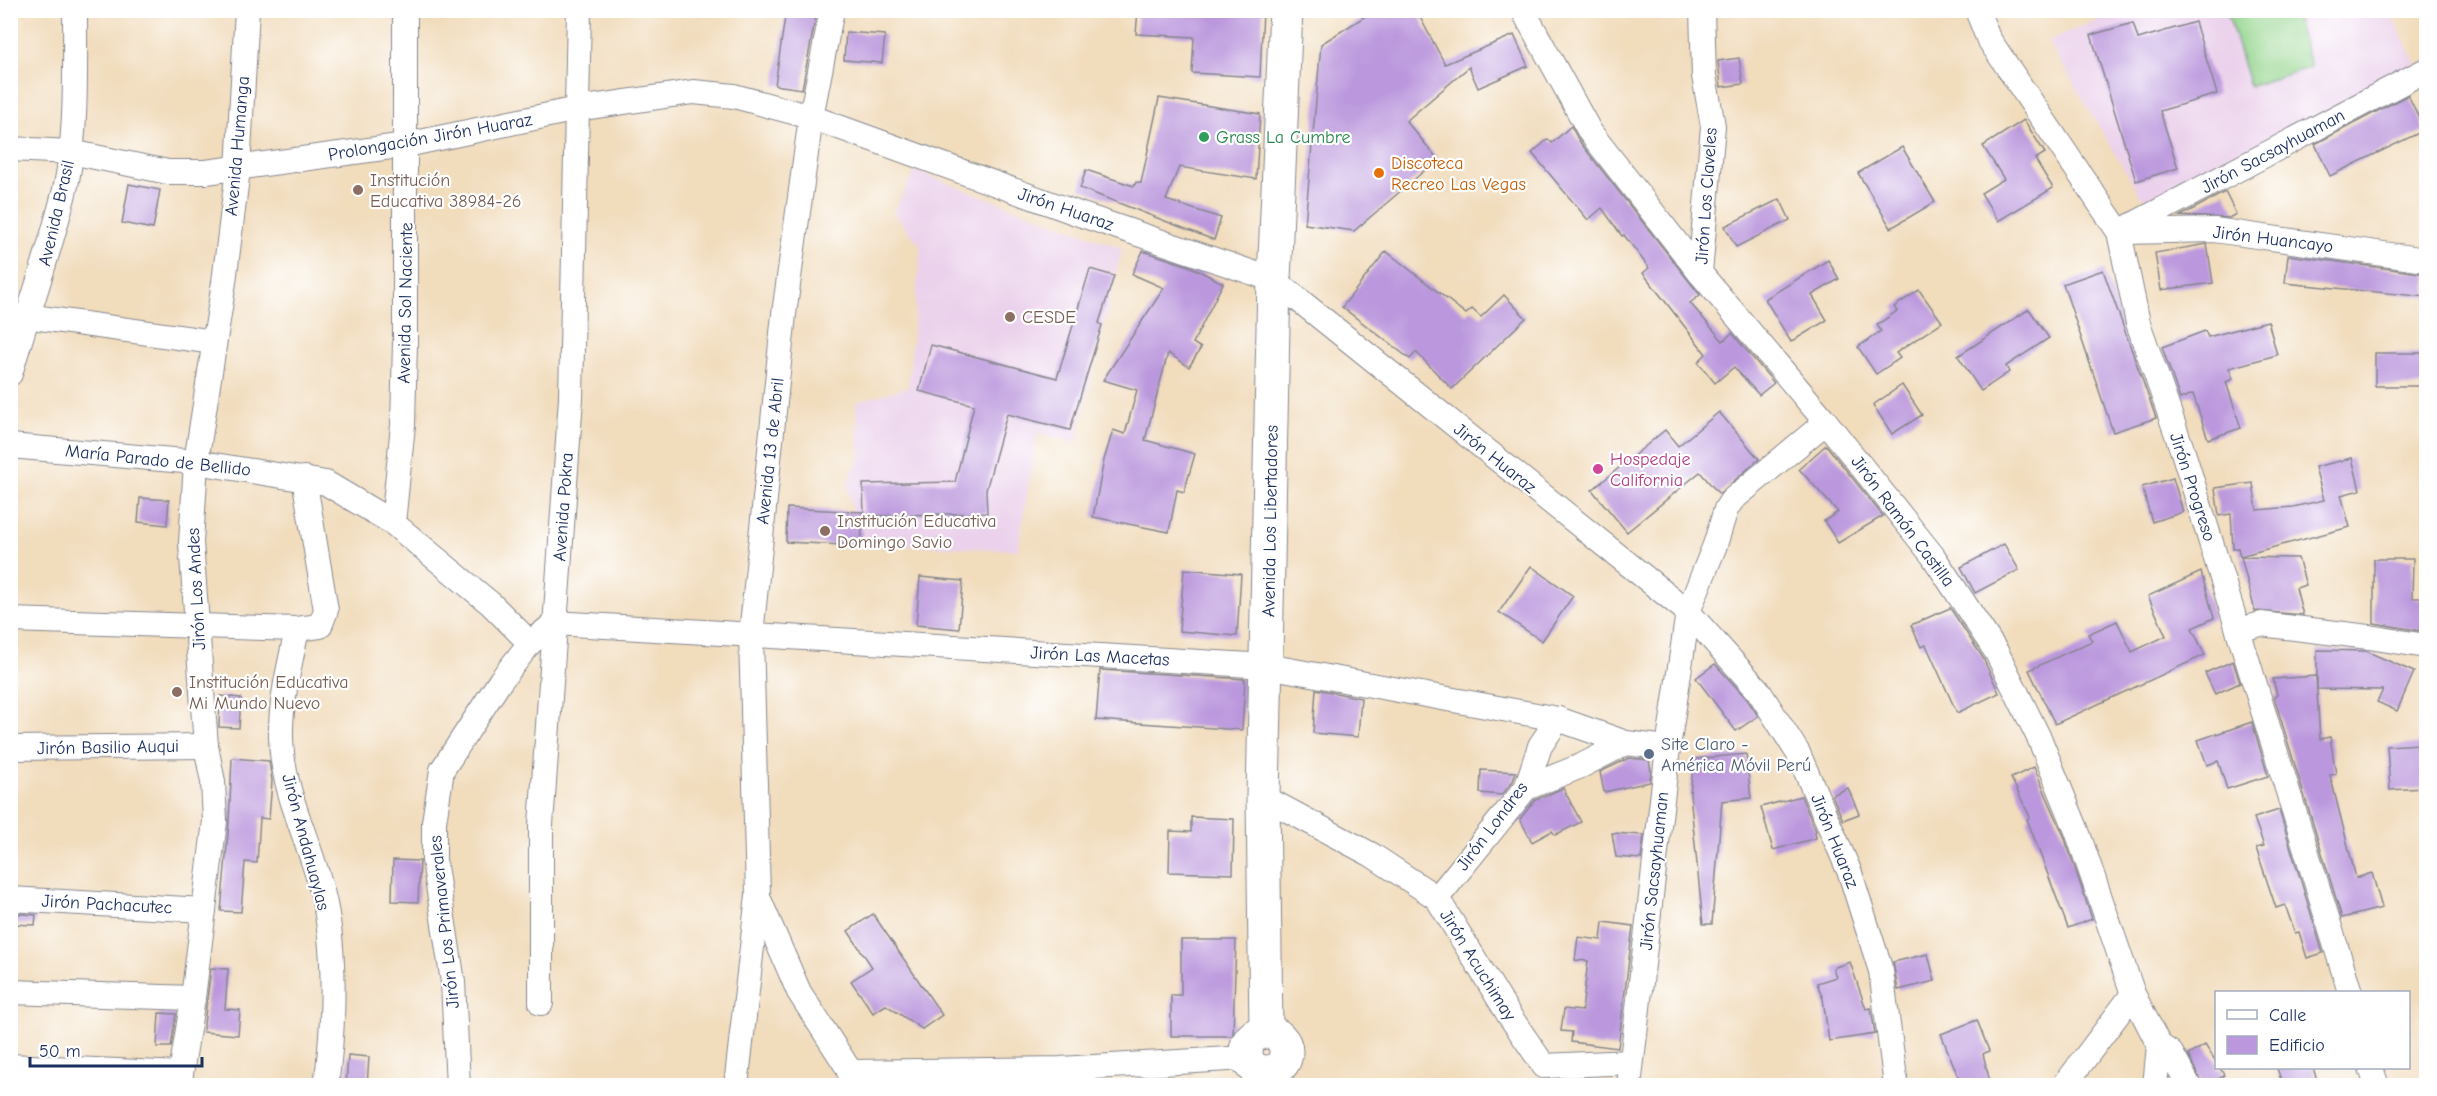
<svg xmlns="http://www.w3.org/2000/svg" width="2437" height="1096" font-family="'Comic Neue',sans-serif">
<style>
.built{fill:#ebd1eb}
.green{fill:#93d48b;stroke:#578274;stroke-width:1.5}
.building{fill:#bb98dd}
.lines{fill:none;stroke-linecap:round;stroke-linejoin:round}
.street-casing{stroke:#86868d;stroke-width:26}
.secondary-casing{stroke:#86868d;stroke-width:35}
.street{stroke:#fff;stroke-width:24}
.secondary{stroke:#fff;stroke-width:33}
.leisure-dot{fill:#2e9e5b;stroke:#fff;stroke-width:2}
.food-dot{fill:#e8710a;stroke:#fff;stroke-width:2}
.education-dot{fill:#8d6e63;stroke:#fff;stroke-width:2}
.hotel-dot{fill:#d1479c;stroke:#fff;stroke-width:2}
.service-dot{fill:#5c6f8a;stroke:#fff;stroke-width:2}
.labels{text-anchor:middle;stroke-width:4.5;stroke-linejoin:round;paint-order:stroke}
.street-label{font-size:18px;fill:#1b2f5e;stroke:#fff}
.leisure-label{font-size:18px;fill:#27864d;stroke:#fff;text-anchor:start}
.food-label{font-size:18px;fill:#c56008;stroke:#fff;text-anchor:start}
.education-label{font-size:18px;fill:#785e54;stroke:#fff;text-anchor:start}
.hotel-label{font-size:18px;fill:#b23c85;stroke:#fff;text-anchor:start}
.service-label{font-size:18px;fill:#4e5e75;stroke:#fff;text-anchor:start}
</style>
<rect width="100%" height="100%" fill="#fff"/>
<filter id="ink" filterUnits="userSpaceOnUse"><feTurbulence type="fractalNoise" baseFrequency=".0167" numOctaves="2"/><feDisplacementMap in="SourceGraphic" scale="12" xChannelSelector="R" yChannelSelector="G"/><feConvolveMatrix kernelMatrix="1 2 1 2 8 2 1 2 1" color-interpolation-filters="sRGB"/></filter>
<filter id="wash" filterUnits="userSpaceOnUse"><feTurbulence type="fractalNoise" baseFrequency=".008" numOctaves="4" result="noise"/><feDisplacementMap in="SourceGraphic" scale="24" xChannelSelector="R" yChannelSelector="G"/><feGaussianBlur stdDeviation="1.35" result="paint"/><feColorMatrix in="noise" values="0 0 0 0 0 0 0 0 0 0 0 0 0 0 0 0 0 1.4 0 .05"/><feComposite in="paint" operator="in"/></filter>
<g filter="url(#wash)">
<rect width="100%" height="100%" fill="#f1dcbc"/>
<g class="built">
<polygon points="2119,11 2389,11 2416,63 2165,204 2142,198 2048,41"/>
<polygon points="915,171 1122,248 1076,443 1037,433 1018,550 858,543 847,483 860,457 856,402 908,387 921,246 893,212"/>
</g>
<polygon class="green" points="2227,11 2294,11 2311,67 2250,86"/>
<g id="blocks">
<g class="building">
<polygon points="786,10 817,10 802,89 775,85"/>
<polygon points="1138,10 1263,10 1260,77 1192,73 1194,37 1136,34"/>
<polygon points="1375,10 1416,10 1445,64 1514,35 1528,66 1478,88 1469,67 1406,121 1438,159 1354,231 1305,224 1321,44"/>
<polygon points="2195,22 2217,94 2160,111 2178,168 2136,181 2091,35 2133,23 2138,39"/>
<polygon points="846,32 885,35 882,63 844,60"/>
<polygon points="1739,58 1743,84 1721,87 1718,61"/>
<polygon points="2408,95 2425,130 2330,176 2315,144"/>
<polygon points="1159,98 1260,114 1256,179 1179,167 1166,200 1221,218 1214,240 1080,188 1086,170 1134,186 1136,182 1141,183"/>
<polygon points="2024,120 2045,153 2035,159 2053,188 1998,221 1981,193 2004,179 1983,146"/>
<polygon points="1571,126 1579,141 1700,295 1690,303 1723,341 1732,333 1774,383 1759,395 1734,367 1715,383 1698,362 1706,354 1643,273 1649,268 1624,235 1622,236 1602,208 1588,220 1532,153 1548,139 1552,143"/>
<polygon points="1902,147 1935,202 1891,228 1858,173"/>
<polygon points="129,184 160,190 153,229 122,223"/>
<polygon points="2225,192 2236,214 2229,218 2180,216"/>
<polygon points="1780,199 1790,220 1736,247 1725,226"/>
<polygon points="2207,244 2213,283 2161,290 2155,253"/>
<polygon points="1143,251 1189,266 1223,283 1193,343 1201,348 1189,367 1168,353 1145,440 1195,454 1184,492 1177,490 1169,532 1093,517 1104,460 1113,430 1125,434 1137,390 1103,380 1164,288 1132,274"/>
<polygon points="1386,251 1466,314 1472,309 1481,317 1504,295 1526,318 1452,389 1416,352 1410,359 1342,307"/>
<polygon points="2288,255 2427,274 2427,297 2285,283"/>
<polygon points="1828,260 1839,279 1812,295 1827,320 1791,342 1765,299"/>
<polygon points="1090,269 1114,276 1099,323 1102,325 1070,430 1007,414 986,490 987,513 864,516 863,484 955,482 974,405 919,391 931,345 1057,378"/>
<polygon points="2103,270 2156,418 2113,432 2063,284"/>
<polygon points="1919,290 1942,322 1896,353 1900,358 1876,374 1858,347 1881,331 1877,325 1897,311 1894,307"/>
<polygon points="2029,309 2049,338 2006,366 2009,372 1981,391 1958,356"/>
<polygon points="2268,321 2277,355 2229,368 2233,379 2226,382 2241,428 2208,439 2193,394 2180,399 2162,347 2205,331 2208,337"/>
<rect x="2375" y="353" width="52" height="33"/>
<polygon points="1902,385 1922,415 1892,434 1873,405"/>
<polygon points="1719,412 1759,459 1719,494 1700,472 1627,532 1592,490 1665,430 1678,446"/>
<polygon points="1826,445 1883,516 1838,543 1824,521 1838,512 1799,469"/>
<polygon points="2352,458 2360,490 2341,495 2350,527 2240,556 2238,548 2233,549 2231,514 2219,516 2215,488 2253,483 2257,510 2293,507 2324,500 2315,467"/>
<polygon points="2173,478 2183,512 2152,522 2142,487"/>
<polygon points="140,498 169,500 167,525 138,522"/>
<polygon points="787,508 863,512 861,546 786,542"/>
<polygon points="2004,544 2019,570 1975,593 1961,567"/>
<polygon points="2241,557 2298,558 2306,585 2296,588 2303,615 2255,611"/>
<polygon points="2374,559 2413,559 2412,598 2427,598 2427,632 2374,623"/>
<polygon points="1531,566 1573,596 1542,641 1499,612"/>
<polygon points="1184,569 1241,574 1237,636 1179,631"/>
<polygon points="2201,572 2214,618 2192,628 2205,655 2055,724 2029,670 2092,641 2088,634 2117,621 2132,652 2166,636 2148,596"/>
<polygon points="920,577 963,581 959,629 916,625"/>
<polygon points="1950,608 1983,658 1999,693 1957,713 1926,645 1921,647 1911,625"/>
<polygon points="2317,650 2366,651 2414,672 2397,711 2377,702 2383,690 2317,689"/>
<polygon points="2233,661 2240,683 2215,694 2205,673"/>
<polygon points="1715,664 1747,699 1758,716 1736,731 1696,678"/>
<polygon points="1100,670 1245,679 1242,730 1096,720"/>
<polygon points="2316,676 2320,739 2330,737 2336,774 2330,775 2356,878 2372,873 2382,908 2342,918 2274,697 2277,695 2273,679"/>
<polygon points="1316,689 1361,698 1358,737 1313,733"/>
<polygon points="220,696 241,698 239,728 219,727"/>
<polygon points="2252,722 2268,776 2227,789 2218,761 2207,765 2198,740"/>
<polygon points="2421,744 2424,788 2390,790 2387,746"/>
<polygon points="1746,754 1751,798 1722,801 1712,924 1703,924 1690,794 1694,759"/>
<polygon points="232,758 269,761 272,781 269,819 260,818 257,863 245,862 241,912 221,911 229,823"/>
<polygon points="1629,758 1649,760 1651,771 1650,782 1604,792 1600,772"/>
<polygon points="2034,767 2064,836 2092,919 2068,928 2027,819 2030,817 2011,778"/>
<polygon points="1481,770 1516,772 1513,781 1502,795 1480,793"/>
<polygon points="1563,788 1581,822 1555,835 1552,831 1532,842 1520,819 1535,800"/>
<polygon points="1848,788 1859,814 1843,820 1832,795"/>
<polygon points="1801,796 1816,831 1815,832 1816,838 1773,850 1761,807"/>
<polygon points="2279,810 2323,953 2307,958 2299,932 2295,933 2285,905 2276,908 2256,848 2264,846 2254,818"/>
<polygon points="1191,817 1234,819 1233,874 1169,872 1170,831 1191,832"/>
<polygon points="1612,833 1644,835 1641,859 1616,857"/>
<polygon points="393,860 420,861 418,902 392,901"/>
<polygon points="10,913 36,915 35,925 10,924"/>
<polygon points="873,914 942,1015 922,1029 886,1005 873,1013 851,981 872,967 848,931"/>
<polygon points="1603,922 1633,926 1618,1048 1571,1042 1572,1032 1561,1031 1564,1009 1582,1011 1588,961 1575,960 1578,937 1601,940"/>
<polygon points="1181,940 1236,940 1233,1036 1171,1036 1171,995 1181,995"/>
<polygon points="1928,954 1935,981 1898,990 1893,962"/>
<polygon points="1850,962 1866,1009 1871,1008 1875,1034 1829,1041 1823,999 1817,983 1836,977 1833,968"/>
<polygon points="211,968 228,969 225,1009 240,1010 238,1035 203,1032"/>
<polygon points="159,1013 176,1014 171,1047 157,1047"/>
<polygon points="1977,1020 1989,1051 1983,1054 1991,1086 1962,1086 1941,1034"/>
<polygon points="2205,1045 2217,1063 2217,1068 2220,1068 2224,1075 2208,1086 2203,1086 2188,1055"/>
<polygon points="348,1055 369,1057 367,1086 346,1086"/>
<polygon points="2277,1068 2313,1068 2319,1086 2283,1086"/>
</g>
</g>
</g>
<g filter="url(#ink)">
<use href="#blocks" fill-opacity="0" stroke="#86868d" stroke-width="1.5"/>
<g class="lines">
<g class="street-casing">
<g id="street">
<polyline points="1523,10 1590,132 1700,273 1826,422 1933,556 1997,653 2040,740 2077,831 2133,994 2159,1045 2171,1053 2189,1086"/>
<polyline points="1977,10 1988,38 2119,232 2138,323 2183,452 2350,992"/>
<polyline points="10,149 71,152 168,172 206,172 406,145 577,109 693,92 734,96 811,117 1082,215 1274,280 1688,612 1758,690 1798,753 1850,873 1881,971 1896,1086"/>
<polyline points="2119,232 2426,70"/>
<polyline points="2125,232 2214,230 2426,260"/>
<polyline points="1700,273 1713,126 1704,76 1702,10"/>
<polyline points="26,316 214,342"/>
<path d="M10 374C28 311 51 249 66 185 77 133 75 64 75 10"/>
<polyline points="10,446 196,462 326,483 393,523 491,604 530,643"/>
<path d="M304 478 326 610 320 626 297 629C290 665 280 701 281 737 282 792 309 839 322 891 337 949 334 1026 326 1086"/>
<polyline points="393,523 403,425 405,342 405,10"/>
<polyline points="10,620 297,629"/>
<polyline points="2238,630 2261,624 2369,637 2426,646"/>
<polyline points="10,748 206,746"/>
<polyline points="1526,788 1581,766 1626,743"/>
<polyline points="1263,797 1372,855 1437,898 1509,1015 1544,1066 1631,1062"/>
<polyline points="758,897 799,992 859,1085"/>
<polyline points="1437,898 1526,788 1540,746 1558,719"/>
<polyline points="10,899 204,910"/>
<polyline points="10,992 193,998"/>
<polyline points="541,1003 541,825 571,398 579,10"/>
<polyline points="10,1066 181,1074"/>
<polyline points="2371,1068 2377,1086"/>
<polyline points="849,1072 1060,1069 1246,1058"/>
<polyline points="179,1086 193,998 215,821 213,782 206,746 191,543 196,462 224,282 238,169 247,10"/>
<polyline points="458,1086 453,982 434,860 434,822 442,770 501,680 530,643 555,623 1267,666 1558,719 1626,743 1668,748"/>
<polyline points="736,1086 758,895 751,635 784,314 811,117 832,10"/>
<polyline points="1629,1086 1668,748 1688,612 1715,545 1726,509 1732,500 1826,422"/>
<polyline points="2064,1086 2133,994"/>
<polyline points="2155,1086 2159,1045"/>
</g>
</g>
<g class="secondary-casing">
<g id="secondary">
<polyline points="1266,1032 1263,797 1274,280 1286,10"/>
<circle cx="1266" cy="1052" r="20"/>
</g>
</g>
<use href="#street" class="street"/>
<use href="#secondary" class="secondary"/>
</g>
</g>
<circle class="leisure-dot" cx="1204" cy="137" r="6"/>
<circle class="food-dot" cx="1379" cy="173" r="6"/>
<g class="education-dot">
<circle cx="358" cy="190" r="6"/>
<circle cx="1010" cy="317" r="6"/>
<circle cx="825" cy="531" r="6"/>
<circle cx="177" cy="692" r="6"/>
</g>
<circle class="hotel-dot" cx="1598" cy="469" r="6"/>
<circle class="service-dot" cx="1649" cy="754" r="6"/>
<g class="labels">
<g class="street-label">
<text transform="translate(430 137) rotate(-10)" y="6">Prolongación Jirón Huaraz</text>
<text transform="translate(237 146) rotate(-85)" y="6">Avenida Humanga</text>
<text transform="translate(2273 151) rotate(-28)" y="6">Jirón Sacsayhuaman</text>
<text transform="translate(1706 196) rotate(-86)" y="6">Jirón Los Claveles</text>
<text transform="translate(1066 209) rotate(19)" y="6">Jirón Huaraz</text>
<text transform="translate(56 213) rotate(-77)" y="6">Avenida Brasil</text>
<text transform="translate(2273 239) rotate(7)" y="6">Jirón Huancayo</text>
<text transform="translate(405 303) rotate(-89)" y="6">Avenida Sol Naciente</text>
<text transform="translate(770 451) rotate(-84)" y="6">Avenida 13 de Abril</text>
<text transform="translate(1495 458) rotate(39)" y="6">Jirón Huaraz</text>
<text transform="translate(158 460) rotate(6)" y="6">María Parado de Bellido</text>
<text transform="translate(2193 487) rotate(72)" y="6">Jirón Progreso</text>
<text transform="translate(563 507) rotate(-86)" y="6">Avenida Pokra</text>
<text transform="translate(1270 521) rotate(-89)" y="6">Avenida Los Libertadores</text>
<text transform="translate(1903 521) rotate(53)" y="6">Jirón Ramón Castilla</text>
<text transform="translate(196 589) rotate(-93)" y="6">Jirón Los Andes</text>
<text transform="translate(1100 656) rotate(3)" y="6">Jirón Las Macetas</text>
<text transform="translate(108 747) rotate(-1)" y="6">Jirón Basilio Auqui</text>
<text transform="translate(1492 826) rotate(-53)" y="6">Jirón Londres</text>
<text transform="translate(1835 841) rotate(68)" y="6">Jirón Huaraz</text>
<text transform="translate(306 842) rotate(75)" y="6">Jirón Andahuaylas</text>
<text transform="translate(1654 871) rotate(-84)" y="6">Jirón Sacsayhuaman</text>
<text transform="translate(107 904) rotate(3)" y="6">Jirón Pachacutec</text>
<text transform="translate(444 922) rotate(-96)" y="6">Jirón Los Primaverales</text>
<text transform="translate(1478 965) rotate(58)" y="6">Jirón Acuchimay</text>
</g>
<g class="leisure-label">
<text x="1216" y="143">Grass La Cumbre</text>
</g>
<g class="food-label">
<text x="1391" y="169">Discoteca<tspan x="1391" dy="21">Recreo Las Vegas</tspan></text>
</g>
<g class="education-label">
<text x="370" y="186">Institución<tspan x="370" dy="21">Educativa 38984-26</tspan></text>
<text x="1022" y="323">CESDE</text>
<text x="837" y="527">Institución Educativa<tspan x="837" dy="21">Domingo Savio</tspan></text>
<text x="189" y="688">Institución Educativa<tspan x="189" dy="21">Mi Mundo Nuevo</tspan></text>
</g>
<g class="hotel-label">
<text x="1610" y="465">Hospedaje<tspan x="1610" dy="21">California</tspan></text>
</g>
<g class="service-label">
<text x="1661" y="750">Site Claro -<tspan x="1661" dy="21">América Móvil Perú</tspan></text>
</g>
</g>
<rect width="2437" height="1096" fill="none" stroke="#fff" stroke-width="36"/>
<rect x="2215" y="991" width="195" height="78" fill="#ffffff" stroke="#a4acbf" stroke-width="1.5"/>
<rect x="2227" y="1010" width="30" height="9" fill="#ffffff" stroke="#a4acbf" stroke-width="1.5"/>
<text x="2269" y="1021" font-size="18" fill="#1b2f5e">Calle</text>
<rect x="2227" y="1036" width="30" height="18" fill="#bb98dd" stroke="#a4acbf" stroke-width="1.5"/>
<text x="2269" y="1051" font-size="18" fill="#1b2f5e">Edificio</text>
<path d="M30 1057v9h172v-9" fill="none" stroke="#1b2f5e" stroke-width="3"/>
<text x="39" y="1057" font-size="18" fill="#1b2f5e" stroke="#ffffff" stroke-width="4.5" paint-order="stroke">50 m</text>
</svg>
